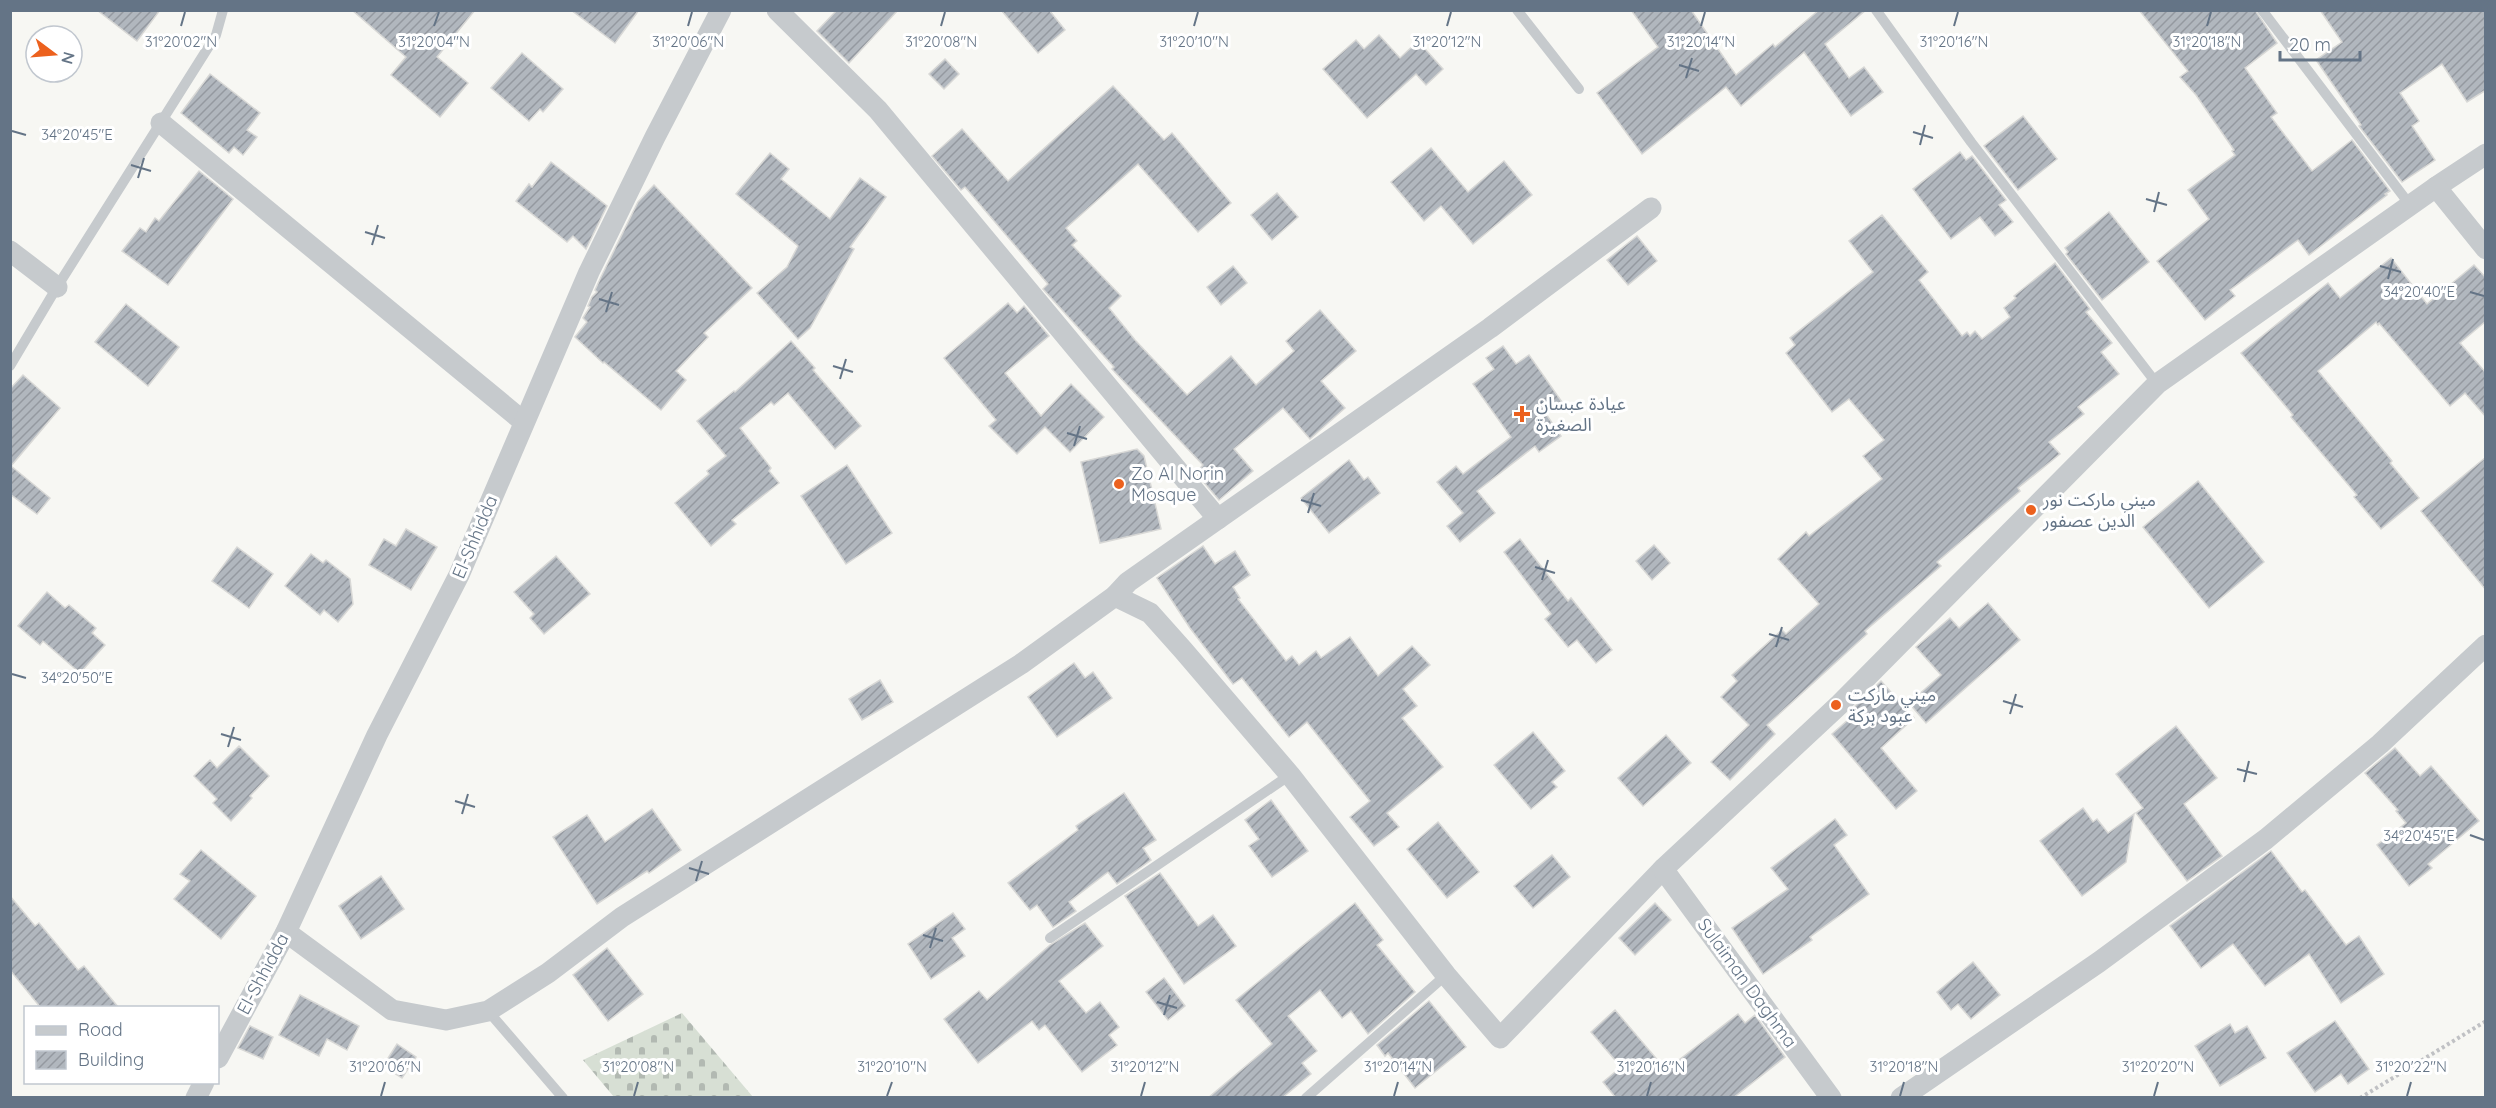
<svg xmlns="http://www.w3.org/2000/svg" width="2496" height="1108" font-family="Quicksand,'Noto Sans Arabic',sans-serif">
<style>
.cemetery{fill:url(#cemetery-stones)}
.building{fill:url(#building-hatch);stroke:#d8d8d6;stroke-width:1.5}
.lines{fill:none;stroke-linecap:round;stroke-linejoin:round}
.path{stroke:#c0c1c4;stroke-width:4;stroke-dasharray:3 3;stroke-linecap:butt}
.service{stroke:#c6cacd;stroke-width:10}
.minor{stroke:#c6cacd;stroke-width:21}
.ticks{fill:none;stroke:#647486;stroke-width:2}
.poi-dot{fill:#ec611e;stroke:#fff;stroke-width:2}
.labels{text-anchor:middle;stroke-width:6;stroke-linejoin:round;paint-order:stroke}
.poi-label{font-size:18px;fill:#647486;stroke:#fff;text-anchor:start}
.street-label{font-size:18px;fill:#647486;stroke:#fff}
.ticks-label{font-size:15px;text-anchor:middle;fill:#647486;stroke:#fff;stroke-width:6;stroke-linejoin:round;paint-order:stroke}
</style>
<defs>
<pattern id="cemetery-stones" width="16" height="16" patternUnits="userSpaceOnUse" patternTransform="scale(1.5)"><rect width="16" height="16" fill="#d7dfd4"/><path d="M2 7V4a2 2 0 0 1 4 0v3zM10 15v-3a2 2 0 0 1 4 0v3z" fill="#b2b9b2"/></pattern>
<pattern id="building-hatch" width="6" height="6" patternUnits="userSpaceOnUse" patternTransform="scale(1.5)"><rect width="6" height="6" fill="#b1b7be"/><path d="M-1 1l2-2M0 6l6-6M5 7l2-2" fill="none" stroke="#9499a0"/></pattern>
</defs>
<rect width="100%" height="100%" fill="#f7f7f3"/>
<polygon class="cemetery" points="682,1013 753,1097 614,1097 583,1060"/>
<g class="building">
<polygon points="97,10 160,10 137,41"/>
<polygon points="352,10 475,10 437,57 468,83 440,117 391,75 406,57"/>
<polygon points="571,10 639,10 615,43"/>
<polygon points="837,10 898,10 849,63 817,31"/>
<polygon points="1001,10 1049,10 1065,30 1038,53"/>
<polygon points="1631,10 1691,10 1736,75 1773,44 1775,47 1819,10 1866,10 1825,44 1849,78 1864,67 1883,92 1851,116 1804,52 1741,106 1726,87 1642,154 1597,93 1658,47"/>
<polygon points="2139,10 2255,10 2277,43 2245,68 2277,113 2271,117 2312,171 2352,140 2390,191 2385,194 2387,195 2309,255 2298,240 2230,290 2235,296 2205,320 2157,261 2209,219 2188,190 2235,155 2232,151 2234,150 2196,95 2180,77 2188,71"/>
<polygon points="2320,10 2486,10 2486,90 2467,102 2442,64 2400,93 2419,121 2412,126 2435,160 2402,182 2359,126 2361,125 2316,60 2342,42"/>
<polygon points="1379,35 1400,58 1418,41 1443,69 1426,85 1416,74 1367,118 1323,69 1356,40 1364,49"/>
<polygon points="522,53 563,89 543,112 540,109 529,121 491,88"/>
<polygon points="945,59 959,74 944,89 929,74"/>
<polygon points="210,74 260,113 247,130 257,137 243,155 234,147 229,153 181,113"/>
<polygon points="1113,86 1164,140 1172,133 1231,203 1198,232 1138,164 1066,228 1077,241 1072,245 1121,296 1109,308 1135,340 1187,395 1231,356 1256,385 1294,351 1286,341 1320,310 1356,351 1321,381 1345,408 1310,439 1283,408 1234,449 1253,471 1219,500 1196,473 1203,465 1112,369 1114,367 1043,289 1048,284 965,187 961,190 932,156 962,129 1008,181"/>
<polygon points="2023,116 2057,159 2018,190 1984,146"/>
<polygon points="1431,148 1468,192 1504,161 1532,195 1473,244 1441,206 1424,221 1391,182"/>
<polygon points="1960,152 1966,160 1972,156 2006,200 1999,205 2013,222 1995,236 1980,217 1951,239 1913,189"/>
<polygon points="770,153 789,169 781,179 830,219 860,178 886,197 850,247 854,249 810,328 798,339 757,293 787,267 798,246 736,194"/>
<polygon points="551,162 607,206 586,249 573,236 567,242 516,201 529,184 532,187"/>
<polygon points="199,171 233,199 168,285 122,251 140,228 146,232 155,218 159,221"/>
<polygon points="654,185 752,288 704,333 708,337 676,371 686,380 661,410 604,362 603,363 575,337 587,322 583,318 590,307 588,306 592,297 597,292 595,290 601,277 638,202"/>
<polygon points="1277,193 1298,217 1272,240 1251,215"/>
<polygon points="2109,212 2149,262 2102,300 2066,254 2068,252 2065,248"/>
<polygon points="1882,215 1928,272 1919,280 1962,336 1967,332 1970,336 1975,331 1982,339 2010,317 2004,308 2016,298 2014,296 2055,263 2090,309 2086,312 2112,343 2101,352 2119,374 2078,407 2084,414 2049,442 2060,454 2018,488 2020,491 1937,562 1941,566 1865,631 1867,634 1767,725 1775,734 1730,780 1711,762 1749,725 1721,697 1737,681 1732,675 1782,630 1786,634 1819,604 1778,559 1806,532 1809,536 1882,479 1863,456 1884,440 1849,399 1832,412 1786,353 1795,345 1790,338 1873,272 1849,241"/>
<polygon points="1637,236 1657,261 1628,285 1607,260"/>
<polygon points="2391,258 2427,304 2474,265 2486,278 2486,321 2460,343 2486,373 2486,417 2465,393 2450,406 2379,323 2378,325 2376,322 2318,371 2392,461 2390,463 2419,498 2381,529 2354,497 2357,495 2291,417 2293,415 2241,353 2328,283 2340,298"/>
<polygon points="1233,266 1247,283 1221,305 1207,287"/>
<polygon points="1008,303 1017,313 1024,306 1049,336 1005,373 1041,416 1071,384 1104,417 1070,452 1045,427 1017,454 989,426 996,420 944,358"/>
<polygon points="126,304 179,347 148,386 95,342"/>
<polygon points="791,341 815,368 813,370 861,426 835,449 788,393 774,405 771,402 740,428 771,468 769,471 779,483 732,520 736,524 711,546 675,503 709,474 707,471 726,456 697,421 734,391 735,392"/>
<polygon points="1503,346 1516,364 1529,355 1562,402 1546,414 1561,436 1539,452 1535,446 1477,491 1495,513 1460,542 1447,526 1463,513 1437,482 1456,466 1463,474 1511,437 1473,384 1494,369 1486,358"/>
<polygon points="23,375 60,408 11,466 50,498 37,514 10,494 10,389"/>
<polygon points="1137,449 1144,456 1161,529 1100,543 1081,462"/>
<polygon points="2486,457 2486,590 2421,511"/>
<polygon points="1349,460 1364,480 1368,477 1380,493 1329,533 1301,498"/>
<polygon points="847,465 892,533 846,564 801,496"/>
<polygon points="2198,481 2264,562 2209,608 2143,527"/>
<polygon points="406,529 437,547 411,590 369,565 384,539 396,546"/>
<polygon points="1520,539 1568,601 1571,598 1612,650 1596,663 1577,640 1568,647 1545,619 1551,614 1504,552"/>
<polygon points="1654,545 1670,563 1652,580 1636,561"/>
<polygon points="1203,546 1215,564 1235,551 1250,575 1233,587 1240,598 1238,599 1286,661 1292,656 1299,665 1316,651 1321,658 1350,637 1378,676 1412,646 1430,665 1403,689 1417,706 1402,718 1443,767 1387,813 1399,827 1374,846 1350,817 1370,801 1307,722 1289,737 1242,678 1233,684 1190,628 1157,578"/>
<polygon points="237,547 273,574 249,608 212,581"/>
<polygon points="311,554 323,563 326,560 350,579 353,604 338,622 324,610 320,615 285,586"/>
<polygon points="556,556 590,594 544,634 530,618 534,614 514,592"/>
<polygon points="47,592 65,608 69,605 96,628 92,633 105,645 80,673 43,641 40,645 18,626"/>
<polygon points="1988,603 2020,640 1926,723 1909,703 1941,675 1916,647 1950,618 1959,628"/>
<polygon points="1074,663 1085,678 1093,672 1112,698 1057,737 1028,697"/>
<polygon points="880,680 893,702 862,720 849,699"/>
<polygon points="1881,681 1914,718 1881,748 1917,791 1896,809 1832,734 1857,712 1853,708"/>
<polygon points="2176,726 2217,778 2184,804 2222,856 2187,881 2136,813 2143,808 2116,774"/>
<polygon points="1533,732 1565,771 1552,782 1557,787 1531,809 1494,765"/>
<polygon points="1666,735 1691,763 1643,806 1618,778"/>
<polygon points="239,746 269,776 250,796 252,798 231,821 213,803 217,799 194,776 210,760 217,768"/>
<polygon points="2395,748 2420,776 2431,766 2479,821 2428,864 2432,868 2409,886 2377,845 2406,823 2396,811 2398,810 2365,773"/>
<polygon points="1124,793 1156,840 1143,848 1151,860 1117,884 1108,872 1069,902 1076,911 1053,927 1037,905 1030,910 1008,883 1078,830 1076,826"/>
<polygon points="1271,800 1308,851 1272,877 1249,846 1259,839 1245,820"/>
<polygon points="2083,808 2093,822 2097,819 2108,833 2134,814 2126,862 2082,896 2040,841"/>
<polygon points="652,809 681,850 649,873 647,871 597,904 553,837 587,815 605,842"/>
<polygon points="1835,819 1847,835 1834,845 1869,894 1810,937 1812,940 1763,974 1732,928 1788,889 1771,868"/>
<polygon points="1438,822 1479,872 1447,898 1407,849"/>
<polygon points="201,850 256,896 221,939 174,899 190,881 180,874"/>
<polygon points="2271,851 2302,892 2305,890 2346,945 2359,936 2384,974 2341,1003 2309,954 2265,986 2233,944 2201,968 2170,926"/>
<polygon points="1552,855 1570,877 1533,908 1514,886"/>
<polygon points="1160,873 1198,926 1213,915 1236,946 1184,984 1125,896"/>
<polygon points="381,876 404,909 361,939 339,906"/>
<polygon points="10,896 35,926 39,923 78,970 84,966 119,1008 41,1008 10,970"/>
<polygon points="1355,903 1383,940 1377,945 1415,992 1368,1034 1351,1011 1342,1018 1320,990 1288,1016 1317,1051 1302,1063 1311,1074 1282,1098 1208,1098 1272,1044 1236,1000"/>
<polygon points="1655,903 1671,920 1635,955 1619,938"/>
<polygon points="953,913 965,929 952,938 965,956 931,979 908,944"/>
<polygon points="1085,923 1103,946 1059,981 1086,1013 1100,1002 1119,1027 1109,1035 1117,1045 1082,1072 1045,1025 1039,1030 1032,1021 978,1063 944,1019 979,991 987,1000 1050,945"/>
<polygon points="607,948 643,994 608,1021 573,975"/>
<polygon points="1973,962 2000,995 1971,1019 1958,1004 1951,1010 1937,992"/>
<polygon points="1164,978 1185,1006 1168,1020 1146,992"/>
<polygon points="300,995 359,1026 347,1050 327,1039 319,1056 279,1035"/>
<polygon points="1429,1001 1466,1047 1415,1088 1388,1053 1385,1056 1377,1045"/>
<polygon points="1615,1010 1666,1070 1738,1014 1745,1023 1755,1015 1785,1057 1733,1098 1616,1098 1603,1082 1621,1067 1591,1032"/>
<polygon points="2335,1021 2369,1069 2348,1084 2341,1074 2315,1092 2287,1053"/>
<polygon points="2230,1024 2235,1033 2247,1026 2266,1058 2220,1086 2195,1046"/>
<polygon points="250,1026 273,1037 263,1059 238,1048"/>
<polygon points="397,1044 416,1057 402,1078 383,1066"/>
</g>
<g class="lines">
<polyline class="path" points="2360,1098 2486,1021"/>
<g class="service">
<polyline points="1517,10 1579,89"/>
<polyline points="1876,10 1971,142 2157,384"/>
<polyline points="2262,10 2410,205"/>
<polyline points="10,366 57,287 216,35 223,10"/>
<polyline points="1050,938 1290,775"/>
<polyline points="488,1011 563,1098"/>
<polyline points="1306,1098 1446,975"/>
</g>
<g class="minor">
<polyline points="777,10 878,110 1218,519"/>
<polyline points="161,123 524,422"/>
<polyline points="2436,187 2486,154"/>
<polyline points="10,251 57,287"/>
<polyline points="1115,596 1150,613 1183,650 1290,775 1446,975 1500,1038 1663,869 1840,704 2157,384 2436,187 2486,249"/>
<polyline points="1663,869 1831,1098"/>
<polyline points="286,932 392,1010 446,1020 488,1011 548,973 622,917 1021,664 1115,596 1128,582 1490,328 1651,208"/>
<polyline points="218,1058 286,932 377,735 459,575 589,272 655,137 721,10"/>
<polyline points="196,1098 204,1082"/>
<polyline points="1901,1098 2099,962 2266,839 2380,744 2486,645"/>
</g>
</g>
<path class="ticks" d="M181 26 185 12M434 26 439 12M688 26 692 12M941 26 945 12M1194 26 1198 12M1447 26 1451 12M1701 26 1705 12M1954 26 1958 12M2207 26 2211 12M1679 65 1699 71M1686 78 1692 58M12 131 26 135M1913 132 1933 138M1920 145 1925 125M131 165 151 171M138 178 144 158M2146 199 2167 205M2154 212 2159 192M365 232 385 238M372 245 378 225M2380 266 2401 272M2388 279 2393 259M2470 292 2484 296M599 299 619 305M606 312 612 292M833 366 853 372M840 379 846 359M1067 433 1087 439M1074 446 1080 426M1301 500 1321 506M1308 513 1314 493M1535 567 1555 573M1542 580 1548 560M1769 634 1789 640M1776 647 1782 627M12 674 26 678M2003 701 2023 707M2010 714 2016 694M221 734 241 740M228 747 234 727M2237 769 2257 774M2244 782 2249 761M455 801 475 807M462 814 468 794M2470 835 2484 840M689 868 709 874M696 881 702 861M923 935 943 941M930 948 936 928M1157 1002 1177 1008M1164 1015 1170 995M381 1096 385 1082M634 1096 638 1082M887 1096 892 1082M1141 1096 1145 1082M1394 1096 1398 1082M1647 1096 1651 1082M1900 1096 1904 1082M2154 1096 2158 1082M2407 1096 2411 1082"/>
<g class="poi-dot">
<path d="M1519 405h6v6h6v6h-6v6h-6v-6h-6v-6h6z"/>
<circle cx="1119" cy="484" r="6"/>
<circle cx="2031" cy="510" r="6"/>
<circle cx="1836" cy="705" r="6"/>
</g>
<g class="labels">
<g class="poi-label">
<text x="1536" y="410">عيادة عبسان<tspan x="1536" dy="21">الصغيرة</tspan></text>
<text x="1131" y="480">Zo Al Norin<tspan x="1131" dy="21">Mosque</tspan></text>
<text x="2043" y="506">ميني ماركت نور<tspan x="2043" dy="21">الدين عصفور</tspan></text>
<text x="1848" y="701">ميني ماركت<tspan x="1848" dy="21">عبود بركة</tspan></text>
</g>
<g class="street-label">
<text transform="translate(475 537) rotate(-67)" y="6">El-Shhidda</text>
<text transform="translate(263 974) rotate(-62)" y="6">El-Shhidda</text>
<text transform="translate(1747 983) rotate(54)" y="6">Sulaiman Daghma</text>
</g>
</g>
<g class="ticks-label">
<text x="181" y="47">31°20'02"N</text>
<text x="434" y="47">31°20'04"N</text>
<text x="688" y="47">31°20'06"N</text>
<text x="941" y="47">31°20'08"N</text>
<text x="1194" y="47">31°20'10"N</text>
<text x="1447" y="47">31°20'12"N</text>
<text x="1701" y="47">31°20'14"N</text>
<text x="1954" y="47">31°20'16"N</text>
<text x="2207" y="47">31°20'18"N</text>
<text x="77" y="140">34°20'45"E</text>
<text x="2419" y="297">34°20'40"E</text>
<text x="77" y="683">34°20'50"E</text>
<text x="2419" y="841">34°20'45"E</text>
<text x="385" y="1072">31°20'06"N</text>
<text x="638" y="1072">31°20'08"N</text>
<text x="892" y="1072">31°20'10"N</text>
<text x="1145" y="1072">31°20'12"N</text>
<text x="1398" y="1072">31°20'14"N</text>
<text x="1651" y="1072">31°20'16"N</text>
<text x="1904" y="1072">31°20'18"N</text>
<text x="2158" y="1072">31°20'20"N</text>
<text x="2411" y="1072">31°20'22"N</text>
</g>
<rect width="2496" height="1108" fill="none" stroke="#647486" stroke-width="24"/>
<rect x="24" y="1006" width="195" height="78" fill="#ffffff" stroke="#c1c7cf" stroke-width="1.5"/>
<rect x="36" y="1026" width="30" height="9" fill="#c6cacd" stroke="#c1c7cf" stroke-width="1.5"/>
<text x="78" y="1036" font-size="18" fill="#647486">Road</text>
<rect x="36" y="1051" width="30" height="18" fill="url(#building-hatch)" stroke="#c1c7cf" stroke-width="1.5"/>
<text x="78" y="1066" font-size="18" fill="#647486">Building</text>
<g transform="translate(54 54) rotate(106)"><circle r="28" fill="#ffffff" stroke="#c1c7cf" stroke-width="1.5"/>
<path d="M0-4.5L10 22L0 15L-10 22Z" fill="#ec611e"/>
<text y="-9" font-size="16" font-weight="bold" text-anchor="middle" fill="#647486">N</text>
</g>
<path d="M2280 51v9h80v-9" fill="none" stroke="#647486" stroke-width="3"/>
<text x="2289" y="51" font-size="18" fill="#647486" stroke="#ffffff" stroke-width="4.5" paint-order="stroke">20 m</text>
</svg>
